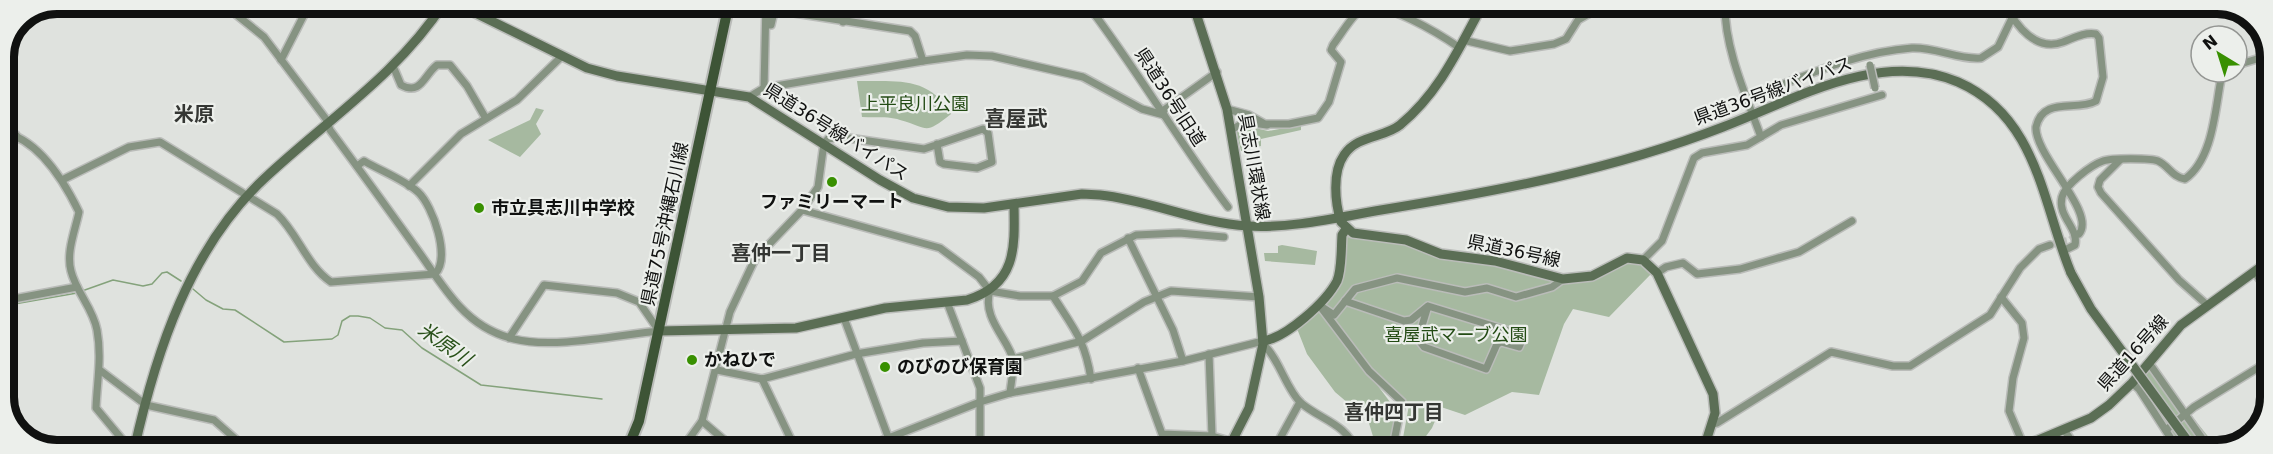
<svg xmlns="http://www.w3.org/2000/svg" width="2273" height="454" font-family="'DejaVu Sans','Noto Sans JP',sans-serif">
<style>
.green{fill:#a6b9a0}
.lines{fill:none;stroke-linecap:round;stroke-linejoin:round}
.stream{stroke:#84a27b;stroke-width:1.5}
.street-tunnel{stroke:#c0c3bf;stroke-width:7;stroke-dasharray:7 3.5;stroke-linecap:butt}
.street-casing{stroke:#babcb9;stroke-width:10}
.secondary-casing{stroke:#babcb9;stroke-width:12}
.primary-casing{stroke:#babcb9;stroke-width:14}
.street{stroke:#869382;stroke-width:7}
.secondary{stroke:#5b6e55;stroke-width:9}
.primary{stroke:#3d5436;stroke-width:10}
.street-bridge-casing{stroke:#babcb9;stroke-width:10;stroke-linecap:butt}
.secondary-bridge-casing{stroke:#babcb9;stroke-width:12;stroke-linecap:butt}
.street-bridge{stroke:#869382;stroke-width:7}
.secondary-bridge{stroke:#5b6e55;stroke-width:9}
.poi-dot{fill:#389000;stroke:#ecefeb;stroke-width:2}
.labels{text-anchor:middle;stroke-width:4.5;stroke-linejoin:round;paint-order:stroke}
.street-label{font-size:18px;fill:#101110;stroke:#ecefeb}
.park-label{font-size:18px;fill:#234b14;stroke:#ecefeb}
.poi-label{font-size:18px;font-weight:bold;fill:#101110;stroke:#ecefeb;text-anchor:start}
.neighbourhood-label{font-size:20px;font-weight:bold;fill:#343633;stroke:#ecefeb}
.water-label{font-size:20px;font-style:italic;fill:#29511a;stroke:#ecefeb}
.quarter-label{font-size:21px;font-weight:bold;fill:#343633;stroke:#ecefeb}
.rim{fill:none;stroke:#101110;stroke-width:8}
</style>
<rect width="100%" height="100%" fill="#dfe2de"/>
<g class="green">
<path d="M857 81C896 82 928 75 951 114 923 136 930 128 900 120 889 116 874 118 862 117Z"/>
<polygon points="536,108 544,110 536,124 541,134 520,157 488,140 530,120"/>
<polygon points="1242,125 1268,131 1301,125 1301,130 1261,139 1261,146 1241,151 1236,130"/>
<polygon points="1347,237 1405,244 1562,283 1625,262 1642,264 1652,273 1609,317 1573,309 1564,324 1539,395 1512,392 1465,415 1441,407 1432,428 1415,451 1401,449 1409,405 1372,368 1324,307 1342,281"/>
<polygon points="1282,245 1317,251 1315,265 1265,261 1264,253 1278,253 1278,246"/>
<polygon points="1321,310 1396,410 1388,451 1375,443 1368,420 1335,392 1307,354 1296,326"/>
<polygon points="2149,363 2219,450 2179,451 2132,383"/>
</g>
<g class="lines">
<g class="stream">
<polyline points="193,289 206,300 223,309 235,310 284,342 332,339 338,335 342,321 350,316 358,316 370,318 385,328 402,330 422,348 481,385 602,399"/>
<polyline points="82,291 113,280 143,286 152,284 162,273 167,272 181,281"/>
<polyline points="3,306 77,293"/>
</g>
<polyline class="street-tunnel" points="2050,245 2070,240 2078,234"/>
<g class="street-casing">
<g id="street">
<path d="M222 3 264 37 326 119 330 130C359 169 388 209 416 248 430 267 443 289 460 307 474 322 493 334 514 339 553 349 618 335 659 331L639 302 617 293 544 285 509 338"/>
<path d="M1086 3C1137 69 1178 141 1228 207"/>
<path d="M1725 4C1724 47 1746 96 1761 137"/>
<path d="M2005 4C2016 26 2036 52 2063 42 2074 38 2084 32 2096 34L2099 38 2103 77 2096 101C2076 112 2043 96 2036 127 2034 155 2097 213 2079 234"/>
<polyline points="843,22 843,3"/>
<polyline points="766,25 771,25 774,12 788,12 910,31 915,36 923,61"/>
<polyline points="1463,40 1510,51 1554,44 1566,39 1578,20 1606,4"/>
<polyline points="281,60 310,3"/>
<polyline points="2237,65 2270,55"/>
<path d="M393 66 401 85C421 96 424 75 437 65H450L467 86 485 117"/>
<polyline points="764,88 766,3"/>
<polyline points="749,97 764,88 923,61 967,55 992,56 1083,77 1142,109 1164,115"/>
<path d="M1748 98C1801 78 1855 52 1912 48 1936 47 1958 60 1981 58L1998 47 2012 18"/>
<path d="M1227 109 1249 115 1265 124H1289L1318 118 1329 102 1341 62 1331 50 1333 45C1342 33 1351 17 1362 8 1385 0 1441 35 1460 48"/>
<polyline points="1161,112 1217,72"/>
<polyline points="1231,130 1245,122 1267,125"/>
<path d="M3 132C39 140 64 181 79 212 75 231 66 252 71 271 76 292 93 308 97 330 102 358 97 381 96 408L131 450"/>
<polyline points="3,160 16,135"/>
<polyline points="2120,160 2100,180 2098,187 2101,193 2179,280 2206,304"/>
<path d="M62 180 129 147 160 142 277 214C298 234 307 266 331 282L435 274C451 258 433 206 418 192 403 179 381 171 364 161L357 166"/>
<polyline points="409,186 461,134 517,100 561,57"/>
<polyline points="802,210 940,248 979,277 990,291 1020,296 1053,296 1082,281 1101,253 1136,235 1179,233 1224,237"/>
<polyline points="1128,238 1173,330 1183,361"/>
<path d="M2063 251 2075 245C2079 228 2057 216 2062 197 2065 185 2091 165 2103 161 2111 158 2151 158 2158 161 2169 166 2172 177 2185 179 2213 159 2215 110 2221 79L2224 72"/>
<polyline points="1643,260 1662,241 1694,158 1702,153 1747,145 1781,125 1882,95"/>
<polyline points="1657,273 1666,267 1683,263 1697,274 1740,269 1799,252 1852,221"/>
<polyline points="2255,273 2261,281 2269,319"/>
<path d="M990 291C981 318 1010 341 1013 360 1014 370 1011 383 1010 393"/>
<path d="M1053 296C1074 329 1085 340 1091 379"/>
<polyline points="2001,297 2022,323 2024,338 2013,378 2009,411 2023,444"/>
<polyline points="3,301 77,287"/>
<polyline points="1345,301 1404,321 1411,320 1428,306 1519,334 1522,340 1519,347 1501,342 1497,344 1486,369 1424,347 1418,339 1428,306"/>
<polyline points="947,302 980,388 980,450"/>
<polyline points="1319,305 1334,315 1355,289 1397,278 1465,292 1487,288 1516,297 1552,287 1563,279"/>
<polyline points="1322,309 1369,371 1402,402 1392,451"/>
<polyline points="844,318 893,450"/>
<path d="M1263 344C1280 360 1286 389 1301 403 1321 420 1347 424 1356 451"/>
<polyline points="1209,354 1212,436"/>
<polyline points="1013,359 1082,341 1144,302 1171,291 1259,297"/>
<polyline points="2149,363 2211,451"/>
<polyline points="1138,368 1162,434 1212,436 1233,442"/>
<polyline points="717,370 762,379 856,354 923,343 962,341"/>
<polyline points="101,371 146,405 214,420 248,450"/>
<polyline points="762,379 796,450"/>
<polyline points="2132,383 2139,389 2179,451"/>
<polyline points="702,421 736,450"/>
<polyline points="1712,424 1717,423 1831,352 1893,366 1910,366 1990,315 2020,268 2039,249 2050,245"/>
<polyline points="2064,430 2079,451"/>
<polyline points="2166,430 2194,407 2269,361"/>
<polyline points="681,450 702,421 730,312 755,259 802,210 818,187 824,143 828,139 841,137 924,149 983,129 988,133 992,162 977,168 944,164 940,162 937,144"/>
<polyline points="858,450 980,402 1010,393 1183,361 1263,341"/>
<polyline points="1273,451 1300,402"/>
</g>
</g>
<g class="secondary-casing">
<g id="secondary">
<path d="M455 3 587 68 617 76 749 97 880 180 913 198 948 207 984 208 1082 194 1100 195C1150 200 1197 223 1248 226 1289 229 1340 217 1381 210 1498 191 1612 170 1723 127 1796 99 1880 49 1958 82 2038 117 2042 203 2071 273"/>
<polyline points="1193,4 1227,109 1259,297 1263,344 1249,408 1227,451"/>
<path d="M1483 4C1459 48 1440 92 1400 125 1384 138 1357 135 1344 155 1332 172 1335 203 1341 222L1353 233 1406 240 1441 254 1495 261 1563 279 1592 276 1627 258 1643 260 1657 273 1713 394 1715 413 1703 451"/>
<path d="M659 331 796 328 885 308 967 300C1016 285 1015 249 1014 205"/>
<path d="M1263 341C1286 338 1326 302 1337 281 1342 269 1341 248 1342 235L1346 229"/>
<path d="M134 450C156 351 190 247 266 177 327 120 398 74 444 3"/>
<polyline points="2012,451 2091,418 2109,405 2132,383 2181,325 2269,261"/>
</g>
</g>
<g class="primary-casing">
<polyline id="primary" points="627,450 639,421 729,3"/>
</g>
<use href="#street" class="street"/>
<use href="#secondary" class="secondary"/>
<use href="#primary" class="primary"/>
<g class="street-bridge-casing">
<polyline id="street-bridge" points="1870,65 1875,88"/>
</g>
<g class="secondary-bridge-casing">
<polyline id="secondary-bridge" points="2071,273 2091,309 2195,451"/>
</g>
<use href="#street-bridge" class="street-bridge"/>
<use href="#secondary-bridge" class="secondary-bridge"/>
</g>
<g class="poi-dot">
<circle cx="832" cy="182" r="6"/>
<circle cx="479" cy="208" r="6"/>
<circle cx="692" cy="360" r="6"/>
<circle cx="885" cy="367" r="6"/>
</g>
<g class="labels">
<g class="street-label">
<text transform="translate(1773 91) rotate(-20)" y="6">県道36号線バイパス</text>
<text transform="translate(1170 97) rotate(57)" y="6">県道36号旧道</text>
<text transform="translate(836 132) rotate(32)" y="6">県道36号線バイパス</text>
<text transform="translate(1254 167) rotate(80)" y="6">具志川環状線</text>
<text transform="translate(665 224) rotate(-78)" y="6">県道75号沖縄石川線</text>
<text transform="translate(1514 251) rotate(12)" y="6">県道36号線</text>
<text transform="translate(2133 353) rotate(-48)" y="6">県道16号線</text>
</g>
<g class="park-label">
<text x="915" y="110">上平良川公園</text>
<text x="1456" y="341">喜屋武マーブ公園</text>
</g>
<g class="poi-label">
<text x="832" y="208" text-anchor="middle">ファミリーマート</text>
<text x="491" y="214">市立具志川中学校</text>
<text x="704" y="366">かねひで</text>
<text x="897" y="373">のびのび保育園</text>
</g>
<g class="neighbourhood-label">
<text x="194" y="121">米原</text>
<text x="781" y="260">喜仲一丁目</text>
<text x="1394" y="419">喜仲四丁目</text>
</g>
<g class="water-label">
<text transform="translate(445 344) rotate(35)" y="7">米原川</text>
</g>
<g class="quarter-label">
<text x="1016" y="126">喜屋武</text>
</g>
</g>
<path d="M0 0H2273V454H0ZM57 14H2217A43 43 0 0 1 2260 57V397A43 43 0 0 1 2217 440H57A43 43 0 0 1 14 397V57A43 43 0 0 1 57 14Z" fill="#ecefeb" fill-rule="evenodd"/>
<path class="rim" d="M57 14H2217A43 43 0 0 1 2260 57V397A43 43 0 0 1 2217 440H57A43 43 0 0 1 14 397V57A43 43 0 0 1 57 14Z"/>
<g transform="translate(2219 54) rotate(322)"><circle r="28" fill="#ecefeb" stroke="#949693" stroke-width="1.5"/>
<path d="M0-4.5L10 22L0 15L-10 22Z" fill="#389000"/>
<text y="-9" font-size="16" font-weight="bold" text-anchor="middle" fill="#101110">N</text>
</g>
</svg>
